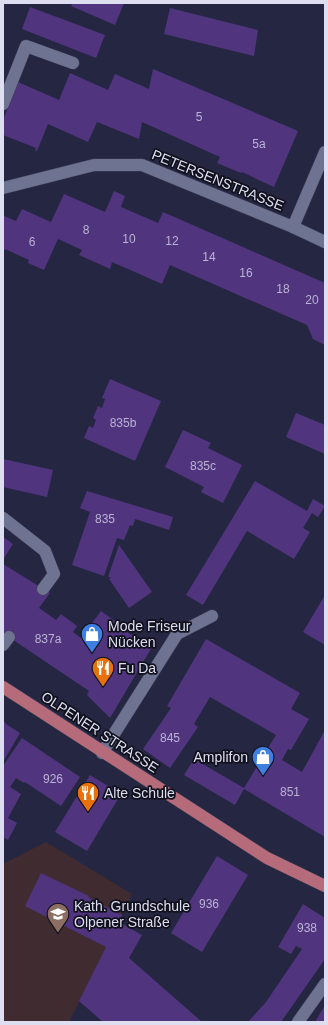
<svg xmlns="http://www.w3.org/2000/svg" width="328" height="1025" font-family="Arial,sans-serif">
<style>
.education{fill:#3f2b30}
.building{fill:#50347e}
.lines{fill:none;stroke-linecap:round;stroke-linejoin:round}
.lane-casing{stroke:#404157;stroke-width:13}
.street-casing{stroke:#404157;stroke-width:13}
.primary-casing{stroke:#404157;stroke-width:13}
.lane{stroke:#6f7392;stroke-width:12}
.street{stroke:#6f7392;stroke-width:12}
.primary{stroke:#b56b7a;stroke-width:12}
.labels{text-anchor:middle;stroke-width:3.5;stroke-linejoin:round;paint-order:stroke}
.number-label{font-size:12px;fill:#bab4d4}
.street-label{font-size:14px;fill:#dddff1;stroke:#10111d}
.poi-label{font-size:14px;fill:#dddff1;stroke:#10111d;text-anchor:start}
</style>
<rect width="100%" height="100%" fill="#252742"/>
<polygon class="education" points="46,842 132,894 69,1022 3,1022 3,864"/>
<g class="building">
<polygon points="73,3 124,3 115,25 71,6"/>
<polygon points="30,7 105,35 96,58 22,29"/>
<polygon points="170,8 258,30 254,56 164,34"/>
<polygon points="153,69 298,131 274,187 242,172 241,173 217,163 220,157 142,122 139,139 97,122 88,142 48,124 37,151 35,150 36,148 3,135 3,120 18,82 59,100 70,73 108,90 115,74 149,89"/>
<polygon points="114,191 125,196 121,207 158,223 163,212 325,283 325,345 313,339 307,325 170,265 162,284 112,262 110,269 79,255 82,250 58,239 44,270 28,263 29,260 5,249 3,253 4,216 16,221 22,209 51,222 64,194 105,212"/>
<polygon points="110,379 161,401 135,461 84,438 89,426 93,428 96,420 93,418 98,406 102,408 105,399 102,398"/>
<polygon points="296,413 325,425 325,454 286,437"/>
<polygon points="183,430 211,443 208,448 242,465 223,503 201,492 204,487 165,467"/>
<polygon points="3,459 53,470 47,497 3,487"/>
<polygon points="255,481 307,511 313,499 325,506 318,517 312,513 303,528 310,532 294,559 247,531 203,605 186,595"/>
<polygon points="87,491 173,517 169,530 135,519 133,526 130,525 124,540 117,538 104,576 72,565 90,512 80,508"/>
<polygon points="3,537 13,544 3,560"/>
<polygon points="119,545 152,592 129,608 109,579 111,577 108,577"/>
<polygon points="3,564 50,593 39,608 56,620 61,614 77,626 73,632 81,638 101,611 119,624 116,627 124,632 125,631 152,647 110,718 87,695 89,691 3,633"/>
<polygon points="325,595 325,645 303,632"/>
<polygon points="206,639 300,693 291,709 309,719 291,750 288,749 282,760 302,772 325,730 325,837 244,789 235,805 184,775 194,759 244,788 276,735 210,697 194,724 198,727 170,768 143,749 171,708 167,706"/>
<polygon points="3,720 6,724 20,733 3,762"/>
<polygon points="22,738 80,777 61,806 25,782 24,783 16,778 10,787 21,794 8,818 17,823 8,840 3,837 3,766"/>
<polygon points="90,775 121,794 87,851 55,832"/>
<polygon points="217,856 248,875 202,952 171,933"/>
<polygon points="41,873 89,896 88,897 122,915 119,922 142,935 129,958 202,1022 103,1022 79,1001 106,947 25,906"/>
<polygon points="303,904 325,918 325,959 281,1022 248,1022 266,1002 302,949 296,946 291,954 278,947"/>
<polygon points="325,1005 325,1022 315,1022"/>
</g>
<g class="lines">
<g class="lane-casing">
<g id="lane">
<polyline points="3,104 26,46 73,63"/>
<polyline points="293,227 325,152"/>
<polyline points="3,518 45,551 54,574 43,589"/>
<polyline points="3,645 9,637"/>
<polyline points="102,753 177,634 212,616"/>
</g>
</g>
<g class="street-casing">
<g id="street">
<polyline points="3,188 94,165 142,165 293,227 325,242"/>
<polyline points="298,1022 325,984"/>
</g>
</g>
<g class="primary-casing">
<polyline id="primary" points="3,687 267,858 325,886"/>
</g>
<use href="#lane" class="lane"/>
<use href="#street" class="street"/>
<use href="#primary" class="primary"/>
</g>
<defs>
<g id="shop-pin" transform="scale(1.15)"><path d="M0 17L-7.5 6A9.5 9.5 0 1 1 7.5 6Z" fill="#3f7fe0" stroke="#10111d"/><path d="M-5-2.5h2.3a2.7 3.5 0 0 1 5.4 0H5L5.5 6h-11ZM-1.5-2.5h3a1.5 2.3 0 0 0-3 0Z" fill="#fff"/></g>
<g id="restaurant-pin" transform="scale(1.15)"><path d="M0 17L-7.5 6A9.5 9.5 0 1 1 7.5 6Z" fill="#e8710a" stroke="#10111d"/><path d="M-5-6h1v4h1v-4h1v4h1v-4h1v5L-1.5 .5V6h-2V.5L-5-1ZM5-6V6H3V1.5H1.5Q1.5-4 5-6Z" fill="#fff"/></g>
<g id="school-pin" transform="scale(1.15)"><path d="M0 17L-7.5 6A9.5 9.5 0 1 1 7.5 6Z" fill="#8d6e63" stroke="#10111d"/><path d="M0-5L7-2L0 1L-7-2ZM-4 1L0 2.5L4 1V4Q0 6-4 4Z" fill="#fff"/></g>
</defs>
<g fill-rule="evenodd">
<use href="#shop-pin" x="92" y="634"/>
<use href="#restaurant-pin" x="103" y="668"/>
<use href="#shop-pin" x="263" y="757"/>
<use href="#restaurant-pin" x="88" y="793"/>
<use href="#school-pin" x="58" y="914"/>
</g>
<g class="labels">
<g class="number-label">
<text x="199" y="121">5</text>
<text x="259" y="148">5a</text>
<text x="86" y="234">8</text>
<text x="129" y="243">10</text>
<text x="172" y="245">12</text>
<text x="32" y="246">6</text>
<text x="209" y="261">14</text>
<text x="246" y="277">16</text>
<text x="283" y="293">18</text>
<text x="312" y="304">20</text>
<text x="123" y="427">835b</text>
<text x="203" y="470">835c</text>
<text x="105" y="523">835</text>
<text x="48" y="643">837a</text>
<text x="170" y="742">845</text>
<text x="53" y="783">926</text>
<text x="290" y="796">851</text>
<text x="209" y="908">936</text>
<text x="307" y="932">938</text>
</g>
<g class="street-label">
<text transform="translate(218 180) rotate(22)" y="5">PETERSENSTRASSE</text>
<text transform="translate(100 732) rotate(33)" y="5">OLPENER STRASSE</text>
</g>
<g class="poi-label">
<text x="108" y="631">Mode Friseur<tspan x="108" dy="16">Nücken</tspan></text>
<text x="118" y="673">Fu Da</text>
<text x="248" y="762" text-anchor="end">Amplifon</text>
<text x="104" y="798">Alte Schule</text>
<text x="74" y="911">Kath. Grundschule<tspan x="74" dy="16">Olpener Straße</tspan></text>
</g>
</g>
<rect width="328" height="1025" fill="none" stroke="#dddff1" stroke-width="8"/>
</svg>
